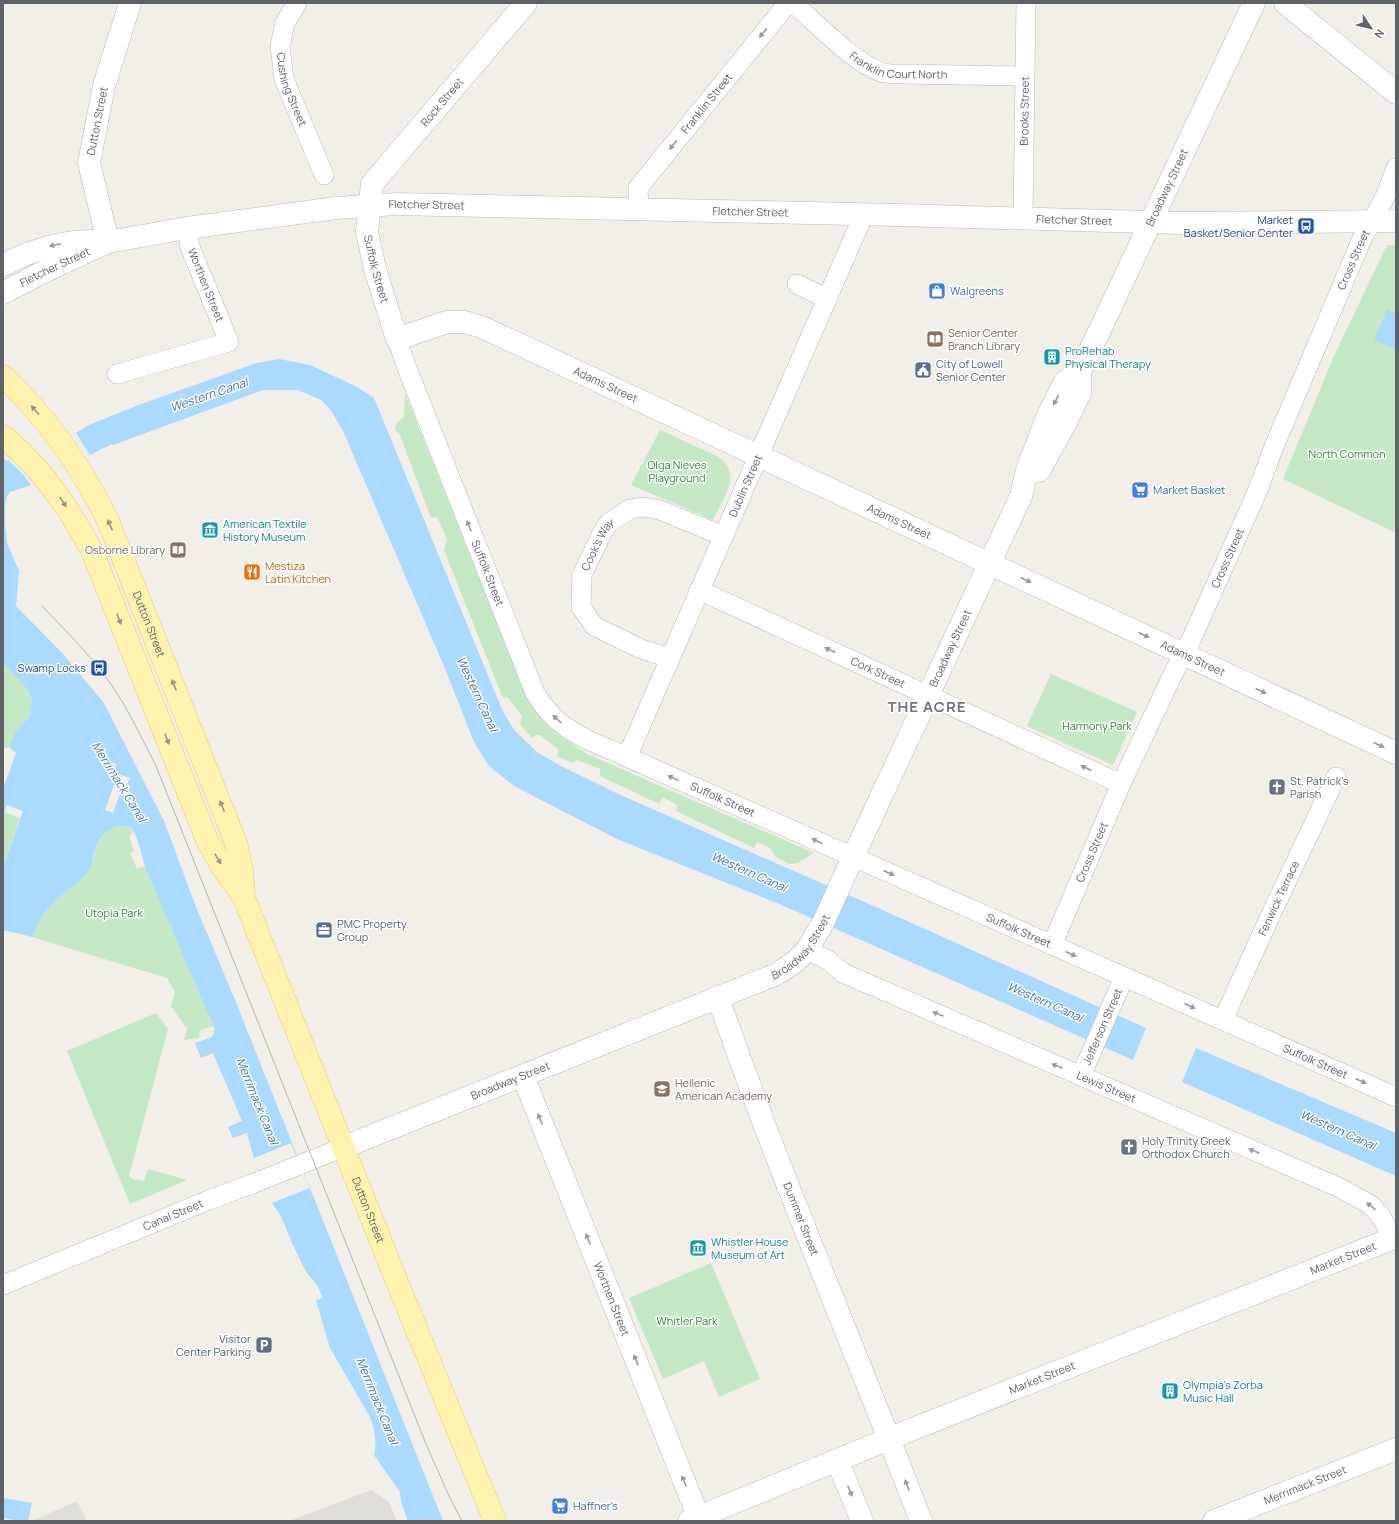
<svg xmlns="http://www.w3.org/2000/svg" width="1399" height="1524" font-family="Manrope,sans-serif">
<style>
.industrial{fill:#e0deda}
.green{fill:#c5e8c5}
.water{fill:#aadaff}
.pier{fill:#f1efe8}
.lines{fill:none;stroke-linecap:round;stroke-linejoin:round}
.street-casing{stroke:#b5b8bc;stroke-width:20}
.secondary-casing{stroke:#b6babf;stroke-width:23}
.primary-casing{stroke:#f2c960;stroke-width:23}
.street{stroke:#fff;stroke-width:19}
.secondary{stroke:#fff;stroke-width:22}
.primary{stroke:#fff2af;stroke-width:22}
.tram{stroke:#b6b7b8;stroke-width:1}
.oneway{fill:#979a9d}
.oneway2{fill:#979581}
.labels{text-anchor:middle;stroke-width:3;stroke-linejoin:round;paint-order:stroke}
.street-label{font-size:11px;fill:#5f6368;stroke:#fff}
.transit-label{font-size:11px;fill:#164399;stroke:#fff;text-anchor:end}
.shop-label{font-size:11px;fill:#366cbe;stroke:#fff;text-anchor:start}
.education-label{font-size:11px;fill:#785e54;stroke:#fff;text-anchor:start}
.culture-label{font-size:11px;fill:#0d838f;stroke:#fff;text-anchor:start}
.service-label{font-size:11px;fill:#4e5e75;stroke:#fff;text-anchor:start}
.park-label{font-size:11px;fill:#348238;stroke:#fff}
.food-label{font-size:11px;fill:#c56008;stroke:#fff;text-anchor:start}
.worship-label{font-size:11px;fill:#5b616d;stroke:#fff;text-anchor:start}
.water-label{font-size:12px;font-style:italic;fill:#4174aa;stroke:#fff}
.district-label{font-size:15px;font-weight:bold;letter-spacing:1px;fill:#70757a;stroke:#fff}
</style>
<rect width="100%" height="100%" fill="#f1efe8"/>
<g class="industrial">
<polygon points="371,1490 389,1502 397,1521 289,1521"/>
<polygon points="77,1501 87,1521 32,1521"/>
</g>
<g class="green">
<polygon points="1387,245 1396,245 1396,533 1283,479 1334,356"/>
<polygon points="405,393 478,575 520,682 530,703 543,721 556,733 587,754 814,853 798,863 789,864 776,857 770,848 757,842 754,848 676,811 677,805 663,797 659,804 600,776 600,769 577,760 572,763 557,756 559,750 540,735 536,735 532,738 520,724 522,716 507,697 503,698 444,550 447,539 437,517 431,518 400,435 395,430 396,424 404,417"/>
<path d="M660 430 717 456C744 474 723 498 713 520L631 485Z"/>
<polygon points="3,663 28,690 32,701 30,716 16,731 9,747 3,749"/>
<polygon points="1051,674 1137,712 1113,765 1027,726"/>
<polygon points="5,812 20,818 3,867 3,816"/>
<path d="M124 825 131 828 133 832 129 837 134 851 130 853 137 869 145 866 214 1026 200 1030 199 1038 184 1040 187 1029 171 1006 175 992 167 978 32 937C38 925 43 912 53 903 63 891 93 877 92 860 98 843 103 826 124 825Z"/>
<polygon points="156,1013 168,1029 129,1176 133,1179 144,1181 148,1169 187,1180 130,1204 67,1051"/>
<polygon points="711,1263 760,1379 719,1397 704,1361 663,1379 629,1298"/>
</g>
<g class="water">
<polygon points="1387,310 1396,314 1396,350 1374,340"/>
<path d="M279 359 310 365 357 387 374 398 503 712 515 731 537 752 559 765 616 793 860 900 1146 1028 1133 1060 777 903 617 839 514 786 489 766 474 742 446 671 343 431 330 409 321 400 298 390H263L113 445 112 444 90 455 24 476 31 485 10 492 7 496 5 505V525L7 543 19 571 16 606 63 654 104 703 164 821 196 907 233 995 443 1521H408L401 1501 400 1492 374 1455C377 1443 375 1429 370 1417L330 1348 316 1300 323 1298 317 1285 306 1272 292 1243 281 1216 272 1203 254 1158 247 1133 233 1138 228 1127 242 1121 213 1053 201 1058 195 1043 212 1037 215 1029C192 976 169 923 146 869 142 859 138 833 130 827 125 825 120 825 115 827 99 834 97 845 92 860 93 877 63 891 53 903 43 912 38 925 32 937L18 943 3 957V867L23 811 7 805 3 816V789L16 753 9 747 16 731 30 716 32 701 28 690 3 663V458L7 461 76 433 89 425 141 404 257 363Z"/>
<polygon points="1196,1048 1396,1133 1396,1176 1182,1082"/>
<polygon points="3,1498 32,1503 28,1521 19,1521 3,1518"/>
</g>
<g class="pier">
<polygon points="76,433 90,455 25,476 8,460"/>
<polygon points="119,774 130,778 127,784 130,785 126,796 120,794 113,813 105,810 114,785"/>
<polygon points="3,930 32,937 30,940 13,948 4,958"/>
<polygon points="291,1143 310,1188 272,1203 254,1158"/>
</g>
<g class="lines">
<g class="street-casing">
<g id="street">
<path id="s1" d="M297 3 285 23 280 46 284 79 324 175"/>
<path id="s2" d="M793 3C815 22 857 66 884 73 890 74 897 74 903 74L1024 76"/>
<path id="s3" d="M639 210 638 188 788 3"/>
<path id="s4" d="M1023 218 1026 3"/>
<polyline points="797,284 827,299"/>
<path id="s5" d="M397 339 407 368 535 693C539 699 543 705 548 711 567 734 600 745 627 757L1396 1097"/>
<polyline points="117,374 229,342 190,247 187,228"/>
<path id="s6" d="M699 590 1121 784"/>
<path id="s7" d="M670 658 641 649 594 626 581 607 582 575 603 531 609 523 630 509 642 507 660 510 723 536"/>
<path id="s8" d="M627 757 864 214"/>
<path id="s9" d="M1052 945 1121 784 1173 674 1191 640 1258 490 1273 449 1361 241 1385 197 1396 168"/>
<path id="s10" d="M807 950 828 960 843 973 1338 1187 1371 1205 1382 1218 1392 1238"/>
<path id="s11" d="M1223 1020 1272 912 1336 777"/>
<path id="s12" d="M1081 1076 1124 977"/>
<path id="s13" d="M3 1285 209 1200 252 1184 344 1147"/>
</g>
</g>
<g class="secondary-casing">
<g id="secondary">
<path id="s14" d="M526 3 372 184 367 232 375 269 397 339 447 322H465L482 327 1396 753"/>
<polyline points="1285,3 1396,93"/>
<path id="s15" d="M108 242 89 163 104 86 130 3"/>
<path d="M3 265C32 250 63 240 96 241"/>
<path id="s16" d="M3 293 41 273 108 242 187 228 336 208 396 204 898 215 1181 223 1396 221"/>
<path id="s17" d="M1039 471 1066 422 1080 393V372L1254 3"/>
<path id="s18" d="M718 997C779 1174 854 1346 921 1521"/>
<path id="s19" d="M523 1076 700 1521"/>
<path id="s20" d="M344 1147 777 974 796 961 807 950 824 921 853 857 1021 496 1027 470 1048 415 1065 382 1080 372"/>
<polyline points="837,1460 862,1521"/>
<path id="s21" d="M689 1521 908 1431 1396 1237"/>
<path id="s22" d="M1214 1521 1396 1449"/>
</g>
</g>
<g class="primary-casing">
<g id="primary">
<path id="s23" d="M3 376C47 418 82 467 108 521L236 843 242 870 244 898"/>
<path id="s24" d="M3 436C42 468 70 509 93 553L207 840 223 868 244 898 393 1272 495 1521"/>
</g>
</g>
<use href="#street" class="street"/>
<use href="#secondary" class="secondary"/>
<use href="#primary" class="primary"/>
<path class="tram" d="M42 606C65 630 88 653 108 680 127 706 141 737 156 766L426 1444 449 1496 462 1521"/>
</g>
<defs><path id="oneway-solid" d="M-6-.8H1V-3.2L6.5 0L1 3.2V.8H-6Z"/></defs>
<g class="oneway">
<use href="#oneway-solid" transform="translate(763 33) rotate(130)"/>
<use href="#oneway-solid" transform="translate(673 145) rotate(129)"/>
<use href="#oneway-solid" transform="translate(55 245) rotate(168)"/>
<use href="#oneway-solid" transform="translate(1056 400) rotate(116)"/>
<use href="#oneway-solid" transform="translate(469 526) rotate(-112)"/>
<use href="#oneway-solid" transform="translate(1026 580) rotate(25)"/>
<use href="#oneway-solid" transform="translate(1144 635) rotate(25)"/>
<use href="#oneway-solid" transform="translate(830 650) rotate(-155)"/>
<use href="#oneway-solid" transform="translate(1261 691) rotate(25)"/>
<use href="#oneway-solid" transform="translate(557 719) rotate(-138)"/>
<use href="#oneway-solid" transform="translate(1379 745) rotate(24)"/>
<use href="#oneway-solid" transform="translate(1086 768) rotate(-155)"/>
<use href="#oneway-solid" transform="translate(673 778) rotate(-156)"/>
<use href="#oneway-solid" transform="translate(817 841) rotate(-156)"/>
<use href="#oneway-solid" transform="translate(889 873) rotate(24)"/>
<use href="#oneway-solid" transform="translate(1071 954) rotate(24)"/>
<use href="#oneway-solid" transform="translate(1190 1006) rotate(24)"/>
<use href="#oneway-solid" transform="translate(938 1014) rotate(-157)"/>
<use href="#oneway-solid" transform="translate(1057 1066) rotate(-157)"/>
<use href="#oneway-solid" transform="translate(1361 1081) rotate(24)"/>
<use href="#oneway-solid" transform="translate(540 1119) rotate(-112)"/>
<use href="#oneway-solid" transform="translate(1254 1151) rotate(-157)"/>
<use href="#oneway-solid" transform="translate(1371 1206) rotate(-141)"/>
<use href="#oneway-solid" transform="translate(588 1239) rotate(-112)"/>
<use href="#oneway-solid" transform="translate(636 1360) rotate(-112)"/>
<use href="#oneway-solid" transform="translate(684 1481) rotate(-112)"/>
<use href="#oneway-solid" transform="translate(907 1485) rotate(-111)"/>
<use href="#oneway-solid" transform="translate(850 1491) rotate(67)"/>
</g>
<g class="oneway2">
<use href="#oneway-solid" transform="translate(35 410) rotate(-131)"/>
<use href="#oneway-solid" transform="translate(63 502) rotate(57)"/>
<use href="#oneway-solid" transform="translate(110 525) rotate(-114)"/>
<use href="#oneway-solid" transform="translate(119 619) rotate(68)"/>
<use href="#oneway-solid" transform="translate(174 685) rotate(-112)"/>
<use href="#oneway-solid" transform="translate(167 739) rotate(68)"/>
<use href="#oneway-solid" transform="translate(222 806) rotate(-112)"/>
<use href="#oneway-solid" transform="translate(218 859) rotate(59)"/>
</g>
<defs>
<g id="bus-square" transform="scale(0.9)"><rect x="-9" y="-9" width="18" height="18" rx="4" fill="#1a4fb4" stroke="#fff"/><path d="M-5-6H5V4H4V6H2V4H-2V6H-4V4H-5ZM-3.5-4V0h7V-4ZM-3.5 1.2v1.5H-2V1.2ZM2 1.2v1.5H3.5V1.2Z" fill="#fff"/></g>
<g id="shop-square" transform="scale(0.9)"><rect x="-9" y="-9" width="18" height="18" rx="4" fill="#3f7fe0" stroke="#fff"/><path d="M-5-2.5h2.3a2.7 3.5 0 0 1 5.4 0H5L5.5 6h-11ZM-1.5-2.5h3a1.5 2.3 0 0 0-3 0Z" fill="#fff"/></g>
<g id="library-square" transform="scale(0.9)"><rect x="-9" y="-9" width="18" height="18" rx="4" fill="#8d6e63" stroke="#fff"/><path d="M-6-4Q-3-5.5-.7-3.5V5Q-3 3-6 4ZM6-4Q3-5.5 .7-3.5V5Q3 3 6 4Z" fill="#fff"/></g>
<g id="building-square" transform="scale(0.9)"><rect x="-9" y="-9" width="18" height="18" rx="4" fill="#0f9aa8" stroke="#fff"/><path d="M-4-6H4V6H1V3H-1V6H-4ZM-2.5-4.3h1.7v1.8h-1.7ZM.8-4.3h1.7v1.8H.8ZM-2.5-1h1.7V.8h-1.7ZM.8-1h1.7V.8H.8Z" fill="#fff"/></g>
<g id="civic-square" transform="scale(0.9)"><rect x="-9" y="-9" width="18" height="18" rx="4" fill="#5c6f8a" stroke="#fff"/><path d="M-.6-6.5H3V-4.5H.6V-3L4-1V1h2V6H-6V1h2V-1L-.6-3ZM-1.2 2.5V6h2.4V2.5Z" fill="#fff"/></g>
<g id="supermarket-square" transform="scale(0.9)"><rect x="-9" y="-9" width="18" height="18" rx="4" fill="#3f7fe0" stroke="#fff"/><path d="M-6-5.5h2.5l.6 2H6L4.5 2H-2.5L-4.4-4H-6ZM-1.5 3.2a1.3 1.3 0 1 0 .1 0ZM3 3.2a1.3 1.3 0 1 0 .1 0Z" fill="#fff"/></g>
<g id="museum-square" transform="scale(0.9)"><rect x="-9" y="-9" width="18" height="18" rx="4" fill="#0f9aa8" stroke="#fff"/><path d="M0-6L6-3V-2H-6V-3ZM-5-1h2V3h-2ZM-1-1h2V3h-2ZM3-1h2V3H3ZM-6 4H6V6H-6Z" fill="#fff"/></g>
<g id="restaurant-square" transform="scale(0.9)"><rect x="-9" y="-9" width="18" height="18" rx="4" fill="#e8710a" stroke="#fff"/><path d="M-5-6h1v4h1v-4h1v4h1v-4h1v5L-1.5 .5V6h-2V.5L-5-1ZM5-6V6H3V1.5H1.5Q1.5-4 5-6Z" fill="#fff"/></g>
<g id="church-square" transform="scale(0.9)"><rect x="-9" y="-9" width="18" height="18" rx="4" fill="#6b7280" stroke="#fff"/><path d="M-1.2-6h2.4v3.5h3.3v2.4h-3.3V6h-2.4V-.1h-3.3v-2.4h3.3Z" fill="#fff"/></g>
<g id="office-square" transform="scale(0.9)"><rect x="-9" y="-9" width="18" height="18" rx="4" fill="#5c6f8a" stroke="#fff"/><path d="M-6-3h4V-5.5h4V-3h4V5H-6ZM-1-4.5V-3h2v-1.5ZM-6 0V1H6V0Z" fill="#fff"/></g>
<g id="school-square" transform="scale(0.9)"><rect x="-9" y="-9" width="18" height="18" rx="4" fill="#8d6e63" stroke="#fff"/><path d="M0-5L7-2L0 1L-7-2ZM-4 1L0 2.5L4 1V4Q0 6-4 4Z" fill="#fff"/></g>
<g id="parking-square" transform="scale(0.9)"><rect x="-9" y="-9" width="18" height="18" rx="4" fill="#5c6f8a" stroke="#fff"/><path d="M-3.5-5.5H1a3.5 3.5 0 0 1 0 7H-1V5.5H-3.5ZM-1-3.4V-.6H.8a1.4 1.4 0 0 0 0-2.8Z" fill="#fff"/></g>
</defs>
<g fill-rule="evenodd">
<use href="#bus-square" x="1306" y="226"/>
<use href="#shop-square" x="937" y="291"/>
<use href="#library-square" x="935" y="339"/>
<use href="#building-square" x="1052" y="357"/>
<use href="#civic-square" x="923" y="370"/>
<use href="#supermarket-square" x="1140" y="490"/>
<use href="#museum-square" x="210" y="530"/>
<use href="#library-square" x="178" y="550"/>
<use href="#restaurant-square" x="252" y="572"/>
<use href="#bus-square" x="99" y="668"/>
<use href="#church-square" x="1277" y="787"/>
<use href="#office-square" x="324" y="930"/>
<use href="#school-square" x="662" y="1089"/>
<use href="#church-square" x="1129" y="1147"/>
<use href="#museum-square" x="698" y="1248"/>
<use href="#parking-square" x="264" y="1345"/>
<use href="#building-square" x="1170" y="1391"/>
<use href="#supermarket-square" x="560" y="1506"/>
</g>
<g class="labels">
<g class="street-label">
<text dy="4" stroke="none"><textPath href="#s2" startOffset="128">Franklin Court North</textPath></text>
<text dy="4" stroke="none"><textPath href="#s1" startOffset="92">Cushing Street</textPath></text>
<text transform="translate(442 102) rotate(-50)" y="4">Rock Street</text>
<text dy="4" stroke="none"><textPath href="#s3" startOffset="131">Franklin Street</textPath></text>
<text dy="4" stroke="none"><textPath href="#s4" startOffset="107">Brooks Street</textPath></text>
<text dy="4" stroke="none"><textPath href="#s15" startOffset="124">Dutton Street</textPath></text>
<text dy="4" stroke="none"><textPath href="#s17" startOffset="313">Broadway Street</textPath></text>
<text dy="4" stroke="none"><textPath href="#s16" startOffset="438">Fletcher Street</textPath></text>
<text dy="4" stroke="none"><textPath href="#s16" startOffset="762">Fletcher Street</textPath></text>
<text dy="4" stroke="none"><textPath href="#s16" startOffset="1086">Fletcher Street</textPath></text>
<text dy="4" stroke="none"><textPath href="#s9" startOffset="749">Cross Street</textPath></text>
<text dy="4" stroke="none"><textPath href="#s16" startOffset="58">Fletcher Street</textPath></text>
<text dy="4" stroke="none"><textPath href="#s14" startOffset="324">Suffolk Street</textPath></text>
<text transform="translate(206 285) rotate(68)" y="4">Worthen Street</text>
<text dy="4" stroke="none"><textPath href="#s14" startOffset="622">Adams Street</textPath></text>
<text dy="4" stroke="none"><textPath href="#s8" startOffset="296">Dublin Street</textPath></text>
<text dy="4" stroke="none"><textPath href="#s14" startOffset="946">Adams Street</textPath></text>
<text dy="4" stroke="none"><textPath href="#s7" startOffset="172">Cook's Way</textPath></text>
<text dy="4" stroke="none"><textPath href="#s9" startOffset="425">Cross Street</textPath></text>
<text dy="4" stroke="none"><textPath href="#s5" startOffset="251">Suffolk Street</textPath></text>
<text dy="4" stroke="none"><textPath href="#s23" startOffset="291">Dutton Street</textPath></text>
<text dy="4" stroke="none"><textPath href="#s20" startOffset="839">Broadway Street</textPath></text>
<text dy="4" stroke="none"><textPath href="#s14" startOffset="1270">Adams Street</textPath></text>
<text dy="4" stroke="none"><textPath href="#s6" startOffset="197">Cork Street</textPath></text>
<text dy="4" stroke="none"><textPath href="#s5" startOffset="599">Suffolk Street</textPath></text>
<text dy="4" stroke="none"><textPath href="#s9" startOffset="101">Cross Street</textPath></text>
<text dy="4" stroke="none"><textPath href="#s11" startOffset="134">Fenwick Terrace</textPath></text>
<text dy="4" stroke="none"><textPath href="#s5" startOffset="923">Suffolk Street</textPath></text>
<text dy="4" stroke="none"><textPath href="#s20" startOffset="503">Broadway Street</textPath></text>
<text dy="4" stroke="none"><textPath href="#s12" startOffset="54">Jefferson Street</textPath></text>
<text dy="4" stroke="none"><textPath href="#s5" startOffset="1247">Suffolk Street</textPath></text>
<text dy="4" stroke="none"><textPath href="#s20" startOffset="179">Broadway Street</textPath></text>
<text dy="4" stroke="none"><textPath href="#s10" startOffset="330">Lewis Street</textPath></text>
<text dy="4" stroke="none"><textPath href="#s24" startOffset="862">Dutton Street</textPath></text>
<text dy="4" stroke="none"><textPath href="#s13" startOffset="184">Canal Street</textPath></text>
<text dy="4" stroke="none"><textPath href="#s18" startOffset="237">Dummer Street</textPath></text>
<text dy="4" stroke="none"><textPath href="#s21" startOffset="705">Market Street</textPath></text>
<text dy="4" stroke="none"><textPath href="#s19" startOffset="240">Worthen Street</textPath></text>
<text dy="4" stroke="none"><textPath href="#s21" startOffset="381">Market Street</textPath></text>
<text dy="4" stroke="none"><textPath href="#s22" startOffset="98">Merrimack Street</textPath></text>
</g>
<g class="transit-label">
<text x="1293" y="224">Market<tspan x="1293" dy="13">Basket/Senior Center</tspan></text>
<text x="86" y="672">Swamp Locks</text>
</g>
<g class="shop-label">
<text x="950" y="295">Walgreens</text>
<text x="1153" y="494">Market Basket</text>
<text x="573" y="1510">Haffner's</text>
</g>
<g class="education-label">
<text x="948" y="337">Senior Center<tspan x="948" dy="13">Branch Library</tspan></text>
<text x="165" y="554" text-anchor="end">Osborne Library</text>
<text x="675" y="1087">Hellenic<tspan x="675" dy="13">American Academy</tspan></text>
</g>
<g class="culture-label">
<text x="1065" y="355">ProRehab<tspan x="1065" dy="13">Physical Therapy</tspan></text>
<text x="223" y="528">American Textile<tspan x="223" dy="13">History Museum</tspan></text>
<text x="711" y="1246">Whistler House<tspan x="711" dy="13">Museum of Art</tspan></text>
<text x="1183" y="1389">Olympia's Zorba<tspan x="1183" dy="13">Music Hall</tspan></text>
</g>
<g class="service-label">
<text x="936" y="368">City of Lowell<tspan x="936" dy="13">Senior Center</tspan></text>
<text x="337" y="928">PMC Property<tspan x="337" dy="13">Group</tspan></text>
<text x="251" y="1343" text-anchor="end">Visitor<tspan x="251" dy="13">Center Parking</tspan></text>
</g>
<g class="park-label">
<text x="1347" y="458">North Common</text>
<text x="677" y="469">Olga Nieves<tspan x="677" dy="13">Playground</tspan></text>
<text x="1097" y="730">Harmony Park</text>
<text x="114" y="917">Utopia Park</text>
<text x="687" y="1325">Whitler Park</text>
</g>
<g class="food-label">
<text x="265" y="570">Mestiza<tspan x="265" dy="13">Latin Kitchen</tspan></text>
</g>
<g class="worship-label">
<text x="1290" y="785">St. Patrick's<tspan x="1290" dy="13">Parish</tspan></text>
<text x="1142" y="1145">Holy Trinity Greek<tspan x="1142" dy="13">Orthodox Church</tspan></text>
</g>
<g class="water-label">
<text transform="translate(209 395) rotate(-19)" y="4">Western Canal</text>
<text transform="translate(477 694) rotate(65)" y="4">Western Canal</text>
<text transform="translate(119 782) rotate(58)" y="4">Merrimack Canal</text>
<text transform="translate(749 872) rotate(24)" y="4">Western Canal</text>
<text transform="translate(1045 1002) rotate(24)" y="4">Western Canal</text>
<text transform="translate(257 1101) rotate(68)" y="4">Merrimack Canal</text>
<text transform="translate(1338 1130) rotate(24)" y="4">Western Canal</text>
<text transform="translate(377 1401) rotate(68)" y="4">Merrimack Canal</text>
</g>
<g class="district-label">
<text x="927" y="712">THE ACRE</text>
</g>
</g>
<rect width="1399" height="1524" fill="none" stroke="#5f6368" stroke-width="8"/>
<g transform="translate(1371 28) rotate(125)" stroke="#ffffff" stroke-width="3" paint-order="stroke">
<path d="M0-3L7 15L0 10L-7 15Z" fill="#5f6368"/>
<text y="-6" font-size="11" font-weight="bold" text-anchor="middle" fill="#5f6368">N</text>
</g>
</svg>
